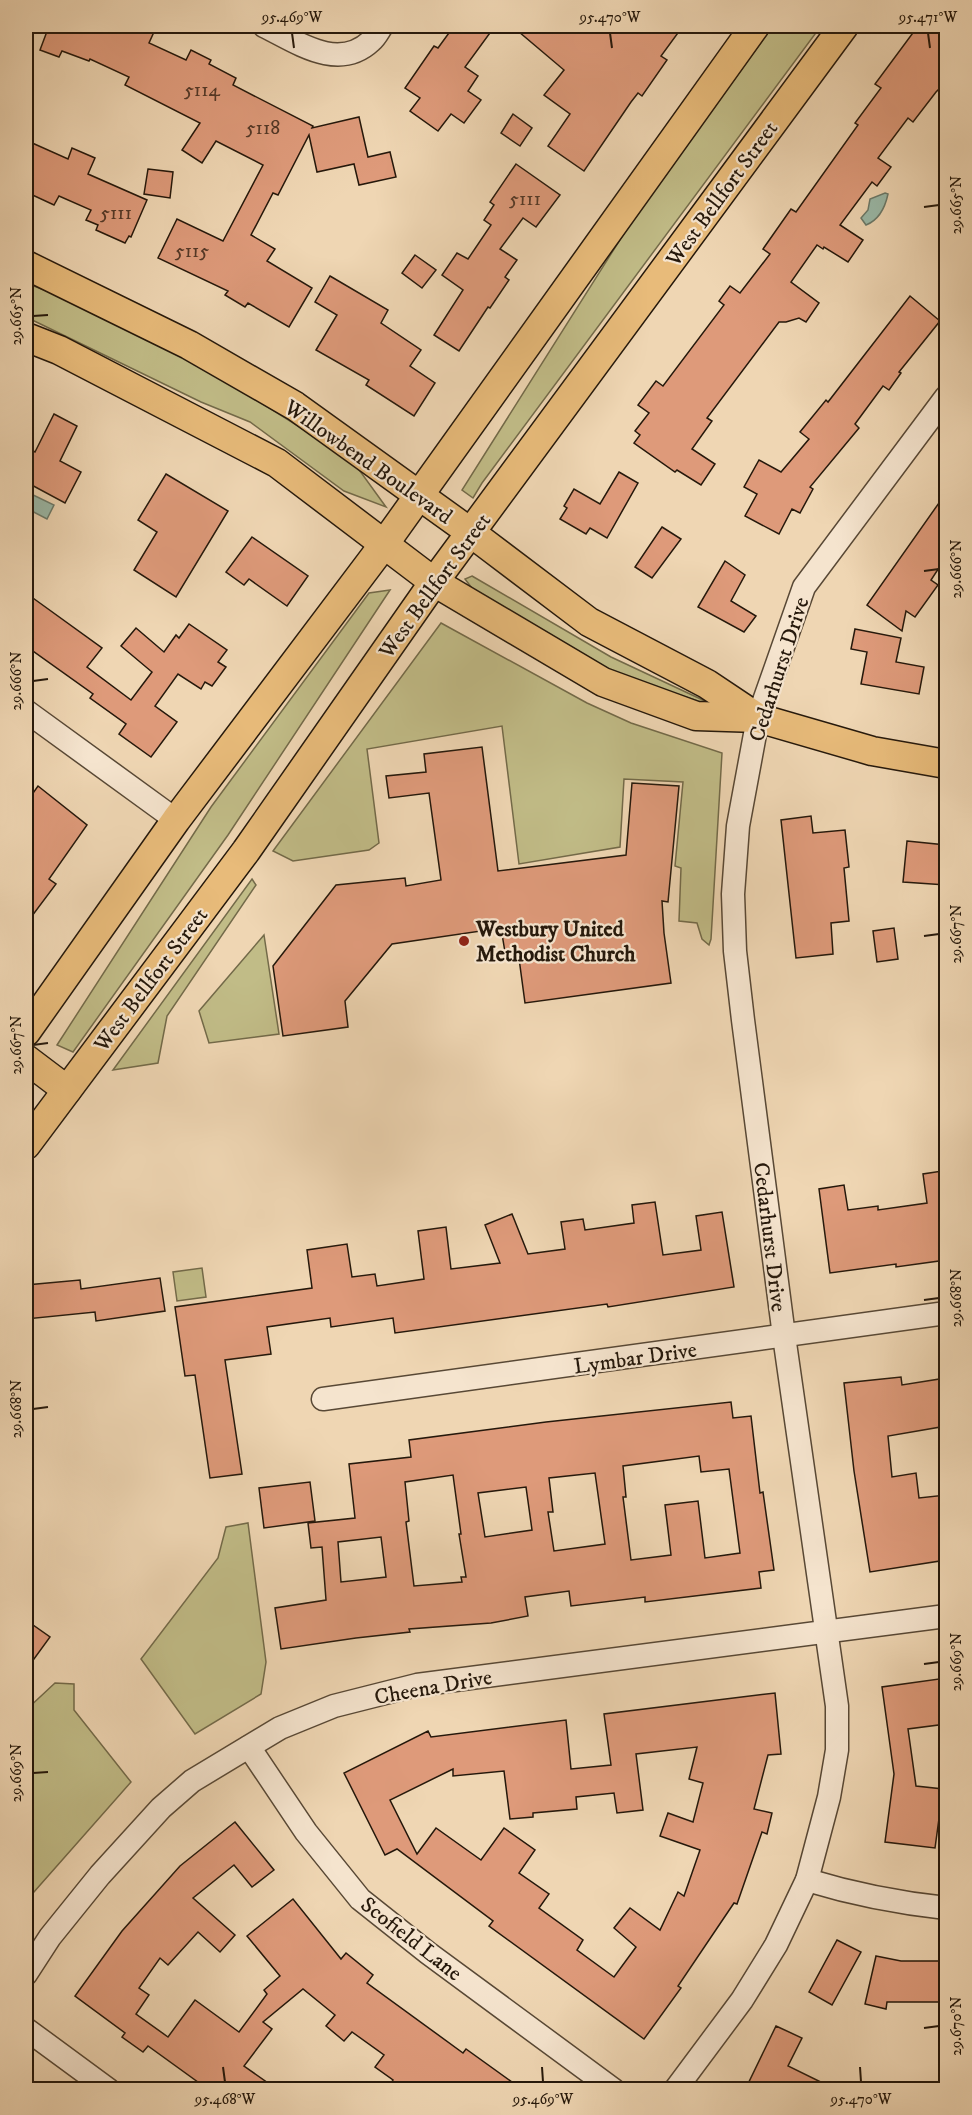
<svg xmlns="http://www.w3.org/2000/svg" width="972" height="2115" font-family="'IM FELL DW Pica',serif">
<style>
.green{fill:#c1bc87;stroke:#736a49;stroke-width:1.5}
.water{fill:#9ab9a8;stroke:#6b7969;stroke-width:1.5}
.building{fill:#de9a7a;stroke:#25180b;stroke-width:1.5;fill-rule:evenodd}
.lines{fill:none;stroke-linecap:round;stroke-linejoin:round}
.minor-casing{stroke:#584835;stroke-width:25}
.major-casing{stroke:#25180b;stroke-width:31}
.minor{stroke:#f5e4ce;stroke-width:22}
.major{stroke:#e8bb7a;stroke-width:28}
.ticks{fill:none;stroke:#25180b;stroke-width:2}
.poi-dot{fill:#8f2418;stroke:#f5e4ce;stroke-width:2}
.labels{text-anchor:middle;stroke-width:4.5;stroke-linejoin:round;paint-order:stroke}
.number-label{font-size:20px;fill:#533827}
.street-label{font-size:22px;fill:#25180b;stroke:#f5e4ce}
.poi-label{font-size:22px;font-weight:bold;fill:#25180b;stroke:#f5e4ce;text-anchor:start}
.neatline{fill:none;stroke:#25180b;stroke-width:2}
.ticks-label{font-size:15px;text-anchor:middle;fill:#25180b}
</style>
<rect width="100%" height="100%" fill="#efd6b3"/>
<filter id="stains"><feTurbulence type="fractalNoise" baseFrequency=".00333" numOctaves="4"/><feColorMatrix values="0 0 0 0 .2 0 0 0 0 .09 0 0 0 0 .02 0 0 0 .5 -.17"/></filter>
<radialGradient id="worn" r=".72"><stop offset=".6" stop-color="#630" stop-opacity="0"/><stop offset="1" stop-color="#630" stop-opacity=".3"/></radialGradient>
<g class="green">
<polygon points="773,26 821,26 482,483 473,498 462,490 635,216"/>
<polygon points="26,283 60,296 212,372 352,460 386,507 344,491 250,422 201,402 26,317"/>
<polygon points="472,576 611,657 722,709 620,675 484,604 465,579"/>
<polygon points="390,590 228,835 73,1052 57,1045 211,807 369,593"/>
<polygon points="441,623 587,703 631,723 722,753 711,939 709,945 702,939 697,923 679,921 681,868 675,866 683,782 624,779 620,847 519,864 502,726 367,749 379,843 369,850 293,861 273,851"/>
<polygon points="252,879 256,885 167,1016 158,1063 113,1070"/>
<polygon points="264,935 279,1034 209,1043 199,1011"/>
<polygon points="202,1268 206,1297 177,1301 173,1272"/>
<polygon points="248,1523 266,1662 261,1694 195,1734 141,1659 218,1558 226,1527"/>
<polygon points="55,1683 74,1684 74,1710 131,1782 26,1901 26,1710"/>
</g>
<g class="water">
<path d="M885 193 888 194C885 208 879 220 866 225L861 218 868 210 870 199Z"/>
<polygon points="27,492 54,505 47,519 26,508"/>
</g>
<g class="building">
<polygon points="49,26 105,26 124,33 128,26 139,26 154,32 149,43 186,60 191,50 211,60 209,64 236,78 233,85 313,126 312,128 359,117 368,157 390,152 396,177 359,185 354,164 317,172 309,135 278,195 273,193 251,235 275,249 267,261 312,288 289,327 248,303 245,307 225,295 228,291 158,258 177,219 223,241 263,165 216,141 202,163 182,150 200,123 125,85 129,77 90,59 89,61 62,51 59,57 40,50"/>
<polygon points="454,26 495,26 465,67 478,76 468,91 481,100 464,123 451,114 438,131 410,111 420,98 405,88 434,46 438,48"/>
<polygon points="512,26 683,26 661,56 667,60 642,96 638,93 631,102 584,171 548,146 570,114 544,95 564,70"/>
<polygon points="918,26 934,26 946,34 946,94 939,89 936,92 913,122 908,118 878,158 891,167 877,186 872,182 840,225 863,240 848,262 824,247 823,249 817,245 791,282 819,303 806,322 799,318 786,322 779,322 707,418 712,421 692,449 715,464 701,485 677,470 675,472 634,443 640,435 635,431 649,413 638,405 656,381 663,386 724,305 719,301 730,286 740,293 770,254 763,249 791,209 796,212 858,125 855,123 881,88 875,84"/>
<polygon points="513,114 532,128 520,146 501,133"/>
<polygon points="30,142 68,159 72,148 95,158 88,174 147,200 131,237 129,236 125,243 96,230 98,225 86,220 91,210 59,196 54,205 26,192 26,152"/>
<polygon points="516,164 560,195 536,227 523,218 500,249 517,260 505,277 509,280 490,308 488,307 459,351 434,335 463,290 442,275 457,253 468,259 491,225 484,220 494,205 490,202"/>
<polygon points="148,169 173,172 170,198 144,194"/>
<polygon points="415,255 436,270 422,288 402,273"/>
<polygon points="330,276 388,310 381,323 421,350 410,366 435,383 414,416 366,385 369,380 316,350 337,315 315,302"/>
<polygon points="910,296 940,321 899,372 901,373 889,390 883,386 855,424 859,428 810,487 813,489 800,513 792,509 779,534 745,516 757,494 744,487 759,460 781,472 809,439 800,432 826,400 828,402"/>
<polygon points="54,414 77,426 60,461 81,472 65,503 26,482 26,447 35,452"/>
<polygon points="619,472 638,483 607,538 590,528 586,534 560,519 567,508 564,506 574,489 600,504"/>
<polygon points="166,474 228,511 176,597 134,570 157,532 138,520"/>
<polygon points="946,493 946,557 931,580 938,585 915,617 906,611 902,631 867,605"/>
<polygon points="662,527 681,539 652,578 635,567"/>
<polygon points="252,537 308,576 287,606 249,579 244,585 226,572"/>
<polygon points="725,561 745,575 731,601 756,616 744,632 698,607"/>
<polygon points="26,593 102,648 87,667 131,700 152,672 121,646 136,628 164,652 176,635 179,638 189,624 227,650 218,662 226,667 212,686 205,682 201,689 178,674 155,706 177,722 151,757 119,734 126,724 90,698 93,694 26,646"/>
<polygon points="855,629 901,638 896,662 924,667 919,694 861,684 867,652 851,649"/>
<polygon points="482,747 498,871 626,855 632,783 679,786 668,902 662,901 664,933 671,983 525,1003 518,951 505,952 501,928 392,944 345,1001 348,1027 283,1036 273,966 336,885 405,878 406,886 441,880 429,793 389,798 386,776 426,772 424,754"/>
<polygon points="38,786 87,825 49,879 56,884 26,924 26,803"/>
<polygon points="811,816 813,833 845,830 849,867 844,868 849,921 831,923 833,954 796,958 781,820"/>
<polygon points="907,841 946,845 946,885 903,882"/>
<polygon points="894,928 898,959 877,962 873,931"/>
<polygon points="942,1171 946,1206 946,1260 896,1267 896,1264 830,1273 819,1189 844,1185 848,1210 878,1206 878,1210 927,1203 923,1174"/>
<polygon points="655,1202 663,1255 701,1250 696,1216 722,1212 734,1287 608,1307 607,1304 395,1333 393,1318 331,1327 330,1318 267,1327 271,1354 225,1360 242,1474 210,1478 195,1375 185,1376 175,1307 312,1288 307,1250 347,1244 352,1277 375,1274 377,1286 424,1279 418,1231 446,1227 451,1269 500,1263 485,1225 512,1214 528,1254 565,1249 561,1222 583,1219 585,1230 634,1223 632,1205"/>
<polygon points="160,1278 165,1311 96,1321 95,1312 26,1319 26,1285 80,1280 81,1289"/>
<polygon points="901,1377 902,1385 946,1378 946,1426 888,1436 892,1477 916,1473 919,1498 946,1495 946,1560 870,1572 854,1471 844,1383"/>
<path d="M731 1402 733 1418 751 1416 760 1493 763 1492 774 1570 759 1572 761 1588 645 1602V1597L571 1606 569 1591 525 1597 528 1616 491 1623 409 1629 410 1632 356 1638 281 1649 275 1608 326 1600 322 1547 311 1548 308 1523 355 1518 349 1464 411 1457 409 1440 546 1422ZM699 1456 701 1472 729 1469 740 1553 705 1558 698 1501 665 1505 671 1555 631 1560 623 1497H626L623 1466ZM595 1473 605 1544 554 1551 548 1512H553L549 1478ZM453 1475 461 1534H459L466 1577H461L462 1582 414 1586 406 1522 409 1521 405 1482ZM526 1487 532 1530 485 1537 478 1493ZM381 1537 386 1577 341 1582 338 1542Z"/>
<polygon points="310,1482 315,1521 264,1528 259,1488"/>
<polygon points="26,1620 50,1637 26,1670"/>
<polygon points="946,1678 946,1724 908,1729 916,1786 943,1789 935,1848 885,1842 894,1774 882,1687"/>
<path d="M775 1693 781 1754 768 1755 754 1809 772 1813 767 1834 762 1832 737 1904 734 1903 678 1986 681 1988 644 2039 489 1926 493 1921 397 1849 385 1855 344 1773 428 1731 431 1737 566 1720 571 1769 611 1765 604 1714ZM697 1747 689 1779 703 1783 693 1822 668 1813 660 1836 700 1850 684 1896 678 1892 660 1930 630 1908 614 1928 636 1947 614 1977 577 1950 583 1940 539 1908 549 1894 519 1873 535 1850 504 1828 481 1860 436 1828 417 1854 390 1800 453 1769V1776L504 1771 510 1819 533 1817V1813L577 1809 576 1797 614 1793 617 1813 643 1810 636 1754Z"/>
<polygon points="235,1822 274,1870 252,1887 234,1865 193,1898 235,1935 220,1952 198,1932 168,1965 160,1958 139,1988 149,1995 136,2014 168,2037 195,2000 239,2032 267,1994 264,1990 280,1976 247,1936 293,1899 341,1959 346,1953 373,1975 367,1983 463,2053 466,2049 523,2090 387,2090 393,2080 375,2067 384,2055 352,2032 344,2041 326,2026 335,2015 303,1989 263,2022 272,2029 244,2066 278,2090 209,2090 148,2046 143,2052 122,2037 125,2033 75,1996 122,1931 180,1866"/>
<polygon points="837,1940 861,1952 832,2005 809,1992"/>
<polygon points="876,1956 901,1961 946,1961 946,2002 887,2002 886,2009 865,2004"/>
<polygon points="776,2026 802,2038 788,2066 837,2090 745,2090"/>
</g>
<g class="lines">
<g class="minor-casing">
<g id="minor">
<path d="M264 26C297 42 338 72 371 41 376 37 379 30 382 26"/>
<polyline points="26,711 176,820"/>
<polyline points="323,1399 946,1313"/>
<polyline points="249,1747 306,1832 360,1899 428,1953 614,2090"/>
<path d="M807 1880C853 1894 899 1903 946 1908"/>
<polyline points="26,1974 50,1937 100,1875 161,1808 192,1781 280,1728 334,1706 417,1685 946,1616"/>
<polyline points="26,2029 109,2090"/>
<polyline points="675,2090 742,2000 776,1945 807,1880 829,1797 837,1750 837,1706 784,1336 743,1020 735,951 733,894 738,826 758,718 804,587 946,397"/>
</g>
</g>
<g class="major-casing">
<g id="major">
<polyline points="26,265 189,345 295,406 470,532 589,622 707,684 758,718"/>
<polyline points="26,337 59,350 277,463 434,582 603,682 696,716 758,718 872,751 946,764"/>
<polyline points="26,1032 176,820 385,543 755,26"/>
<polyline points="26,1059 67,1090"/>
<polyline points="26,1145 246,851 434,582 844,26"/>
</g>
</g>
<use href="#minor" class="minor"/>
<use href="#major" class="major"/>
</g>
<path class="ticks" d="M292 33 294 48M610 33 612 48M928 33 930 48M924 207 939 205M33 316 48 315M924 571 939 569M33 681 48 679M924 936 939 934M33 1045 48 1043M924 1300 939 1298M33 1409 48 1407M924 1664 939 1662M33 1773 48 1772M924 2028 939 2026M223 2067 225 2082M542 2067 543 2082M860 2067 861 2082"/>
<circle class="poi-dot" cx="464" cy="941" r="6"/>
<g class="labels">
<g class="number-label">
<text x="202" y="96">5114</text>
<text x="263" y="134">5118</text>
<text x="525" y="205">5111</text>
<text x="116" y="219">5111</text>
<text x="192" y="257">5115</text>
</g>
<g class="street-label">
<text transform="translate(721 193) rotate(-54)" y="8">West Bellfort Street</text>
<text transform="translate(369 461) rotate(35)" y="8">Willowbend Boulevard</text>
<text transform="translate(434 585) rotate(-54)" y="8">West Bellfort Street</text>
<text transform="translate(778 669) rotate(-72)" y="8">Cedarhurst Drive</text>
<text transform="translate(150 979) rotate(-53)" y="8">West Bellfort Street</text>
<text transform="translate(771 1237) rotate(83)" y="8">Cedarhurst Drive</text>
<text transform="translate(635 1357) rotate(-8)" y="8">Lymbar Drive</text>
<text transform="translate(433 1686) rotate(-10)" y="8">Cheena Drive</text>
<text transform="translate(412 1938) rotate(38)" y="8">Scofield Lane</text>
</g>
<g class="poi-label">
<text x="476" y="936">Westbury United<tspan x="476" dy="25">Methodist Church</tspan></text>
</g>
</g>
<rect width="972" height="2115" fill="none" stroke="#efd6b3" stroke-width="66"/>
<rect x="33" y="33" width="906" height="2049" class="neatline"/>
<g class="ticks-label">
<text x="292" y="22">95.469°W</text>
<text x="610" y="22">95.470°W</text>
<text x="928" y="22">95.471°W</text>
<text transform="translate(956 205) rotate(-90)" y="5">29.665°N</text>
<text transform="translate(16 316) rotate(-90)" y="5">29.665°N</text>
<text transform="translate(956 569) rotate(-90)" y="5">29.666°N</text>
<text transform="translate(16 681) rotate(-90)" y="5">29.666°N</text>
<text transform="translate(956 934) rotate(-90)" y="5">29.667°N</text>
<text transform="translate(16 1045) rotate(-90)" y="5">29.667°N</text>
<text transform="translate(956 1298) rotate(-90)" y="5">29.668°N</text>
<text transform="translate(16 1409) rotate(-90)" y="5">29.668°N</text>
<text transform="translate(956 1662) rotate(-90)" y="5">29.669°N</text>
<text transform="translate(16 1773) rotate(-90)" y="5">29.669°N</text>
<text transform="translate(956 2026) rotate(-90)" y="5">29.670°N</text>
<text x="225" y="2104">95.468°W</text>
<text x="543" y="2104">95.469°W</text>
<text x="861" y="2104">95.470°W</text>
</g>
<rect width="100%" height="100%" filter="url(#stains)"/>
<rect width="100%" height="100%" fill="url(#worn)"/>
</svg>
